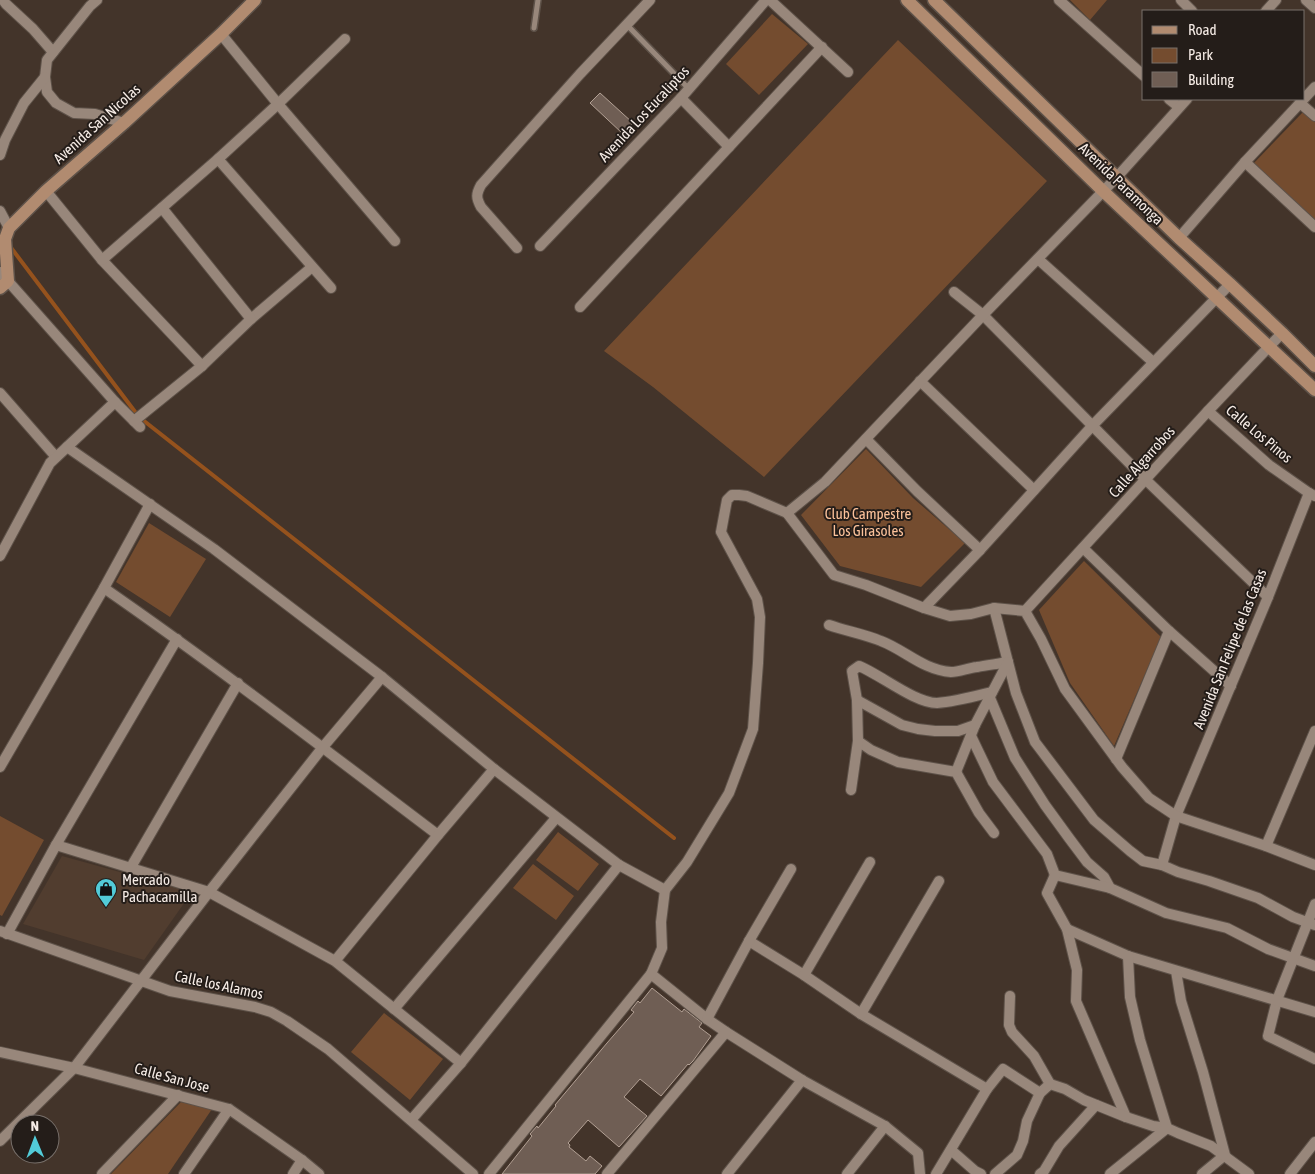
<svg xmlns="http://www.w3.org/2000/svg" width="1315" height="1174" font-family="'Asap Condensed',sans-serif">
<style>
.built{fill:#513d2f}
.green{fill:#744c2f}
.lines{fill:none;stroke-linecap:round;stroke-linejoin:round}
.stream{stroke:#95521d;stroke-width:4}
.building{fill:#6f5e54;stroke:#b2a094}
.lane-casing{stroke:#5e5249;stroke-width:8}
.street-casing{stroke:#5e5249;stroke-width:12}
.secondary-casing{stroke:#5e5249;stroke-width:15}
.lane{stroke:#98877b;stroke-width:5}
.street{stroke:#98877b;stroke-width:10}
.secondary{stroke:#b18b70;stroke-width:12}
.labels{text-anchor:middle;stroke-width:4;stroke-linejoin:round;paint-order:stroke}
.street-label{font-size:15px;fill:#f6ece6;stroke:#241d19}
.park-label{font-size:15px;fill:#fcc29b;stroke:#241d19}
.poi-label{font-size:15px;fill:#f6ece6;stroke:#241d19;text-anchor:start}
</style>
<rect width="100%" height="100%" fill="#43342a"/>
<polygon class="built" points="62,856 192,892 144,960 23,924"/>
<g class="green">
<polygon points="1070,0 1107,0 1090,20"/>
<polygon points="772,14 808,44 759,95 726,64"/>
<polygon points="898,40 1047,181 764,477 653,387 604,351"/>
<polygon points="1303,112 1315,122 1315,220 1253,164"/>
<polygon points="866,449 913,498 965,543 921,587 840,566 801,515"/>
<polygon points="149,523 206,559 170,617 116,582"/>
<polygon points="1084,561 1161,637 1114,746 1070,683 1039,610"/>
<polygon points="0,816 44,840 2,916 0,915"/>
<polygon points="558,832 599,864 578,891 536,860"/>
<polygon points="533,864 574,896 556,920 513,888"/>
<polygon points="384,1013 443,1059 410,1100 351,1052"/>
<polygon points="181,1102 212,1109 168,1174 111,1174"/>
</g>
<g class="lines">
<polyline class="stream" points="9,245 139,417 674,838"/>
</g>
<g class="building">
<polygon points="600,93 633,123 623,134 590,103"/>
<polygon points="652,988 682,1012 684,1009 702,1023 699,1027 711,1036 693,1061 689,1065 688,1064 661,1096 640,1079 624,1097 647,1116 619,1147 588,1120 568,1143 570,1145 569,1147 586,1161 590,1156 602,1166 595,1174 502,1174 532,1136 530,1134 537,1126 538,1128 556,1106 555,1105 607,1043 634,1012 631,1010 638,1001 640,1003"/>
</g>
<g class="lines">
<g class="lane-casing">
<g id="lane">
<polyline points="627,25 689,89"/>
<polyline points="534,28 538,0"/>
</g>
</g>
<g class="street-casing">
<g id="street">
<polyline points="3,0 6,4 33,29 53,52"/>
<polyline points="97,0 90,6 47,60 45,77 47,92 56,103 74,113 95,114 124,123"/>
<polyline points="770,0 848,72"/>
<polyline points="1059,0 1144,76"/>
<polyline points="1181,0 1192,11"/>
<polyline points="1306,0 1315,8"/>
<polyline points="1266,11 1276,0"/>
<polyline points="221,34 278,104 395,241"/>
<polyline points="681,98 729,147"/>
<polyline points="1169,99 1179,107"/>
<polyline points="1300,103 1315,116"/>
<polyline points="0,155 5,140 24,103 45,77"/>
<polyline points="218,159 331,288"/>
<polyline points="1245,162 1315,227"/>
<polyline points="46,191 102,260 202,366"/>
<polyline points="0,211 9,228"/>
<polyline points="1179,238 1245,162 1315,87"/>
<polyline points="540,246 681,98 766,0"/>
<path d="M517 248 481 207C476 198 476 194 481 185L580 74 650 0"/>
<polyline points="1038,259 1153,362"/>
<polyline points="102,260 218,159 278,104 345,39"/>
<polyline points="0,272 115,402 140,427"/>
<polyline points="954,292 983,315 1146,480 1268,597"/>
<polyline points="580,307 822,47"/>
<polyline points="251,319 312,267"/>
<polyline points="920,381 1034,490"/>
<polyline points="0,393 56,457"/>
<polyline points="1208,411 1269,465 1309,493 1315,496"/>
<polyline points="134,421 202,366 251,319 162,208"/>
<polyline points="866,439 917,491 980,550"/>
<polyline points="67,447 214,549 382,677 494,769 619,865 665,890"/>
<polyline points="787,513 825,482 983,315 1117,177 1187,99"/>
<polyline points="1083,548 1169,631 1231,686"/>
<polyline points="0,556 50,463 115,402"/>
<path d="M104 588C218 667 327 751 438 835"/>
<polyline points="924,608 980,550 1093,425 1230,284"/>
<polyline points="994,608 1016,693 1035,742 1094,820 1130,851 1143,861 1162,865 1178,872 1209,881 1258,898 1293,917 1315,925"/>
<polyline points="1025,611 1208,411 1282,333"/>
<path d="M829 625C846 631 864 634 881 641 905 650 923 670 951 672 959 672 968 668 977 667 987 665 997 664 1008 662"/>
<polyline points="990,698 1015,758 1045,805 1069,838 1087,862 1104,877 1110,888 1166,913 1227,928 1268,949 1315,966"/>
<path d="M857 700 852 671 859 666C881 675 915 703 937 703 954 702 976 696 992 692"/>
<polyline points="971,736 993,782 1047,854 1055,875 1110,888"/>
<polyline points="858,741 871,750 898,762 956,772 979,813 994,833"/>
<polyline points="1116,759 1169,631"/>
<polyline points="0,767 104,588 150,504"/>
<polyline points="956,772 975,725 1008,662"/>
<polyline points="851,790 858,741 857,700 902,725 918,729 935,731 958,731 975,725"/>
<polyline points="56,845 209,892 335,961 461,1063"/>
<polyline points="1266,846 1315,731"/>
<polyline points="1162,865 1176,816 1268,597 1309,493"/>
<polyline points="131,867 238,683"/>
<polyline points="1055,875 1047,893 1067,929 1077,970 1076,1001 1126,1117"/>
<polyline points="1315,904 1277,1000 1268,1036 1315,1059"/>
<polyline points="1067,929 1128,956 1315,1012"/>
<polyline points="0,931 170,991 255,1007 271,1012 287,1021 328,1049 473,1174"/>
<polyline points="7,934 56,845 177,639"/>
<polyline points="749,941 804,975 861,1014 987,1089"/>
<polyline points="335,961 438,835 494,769"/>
<polyline points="1176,971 1181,1001 1203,1072 1225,1155 1202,1174"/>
<polyline points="651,974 707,1019 726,1032 802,1080 885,1126 918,1153 920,1174"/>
<polyline points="804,975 870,862"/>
<polyline points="1010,996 1009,1025 1012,1032 1034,1056 1050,1084"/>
<polyline points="394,1009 556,818"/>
<polyline points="861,1014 939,881"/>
<polyline points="707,1019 749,941 791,869"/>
<polyline points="0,1052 74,1068 229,1109 302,1160 319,1174"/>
<polyline points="411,1120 461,1063 619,865"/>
<polyline points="0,1141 74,1068 209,892 323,747 382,677"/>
<polyline points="951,1150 975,1171 981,1174"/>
<polyline points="102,1174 178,1095"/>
<polyline points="184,1174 229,1109"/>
<polyline points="293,1174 302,1160"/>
<polyline points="489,1174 651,974 662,948 661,922 665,890 687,862 729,793 753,729 758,663 760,617 757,599 721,532 727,500 732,495 739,495 747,496 787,513 834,575 866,585 924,608 950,616 971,614 994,608 1025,611 1041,639 1065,689 1122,767 1149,798 1176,816 1266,846 1315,865"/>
<polyline points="607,1174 726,1032"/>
<polyline points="727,1174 802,1080"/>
<polyline points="847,1174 885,1126"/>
<polyline points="936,1174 987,1089 1003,1069 1040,1093 1050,1084 1065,1089 1084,1100 1126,1117 1153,1126 1167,1128 1178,1133 1211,1146 1249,1174"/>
<polyline points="995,1174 1017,1155 1023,1141 1027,1121 1040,1093"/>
<polyline points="1040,1174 1044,1171 1059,1146 1096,1105"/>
<polyline points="1110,1174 1167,1128 1140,1040 1130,997 1128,956"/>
<polyline points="1290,1174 1315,1142"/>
</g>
</g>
<g class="secondary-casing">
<g id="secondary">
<polyline points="907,0 1103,191 1315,390"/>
<polyline points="934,0 1179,238 1230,284 1282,333 1315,366"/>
<polyline points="0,288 8,281 5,239 9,228 46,191 124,123 221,34 255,0"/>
</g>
</g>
<use href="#lane" class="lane"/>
<use href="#street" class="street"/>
<use href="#secondary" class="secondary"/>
</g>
<defs>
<g id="shop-pin" transform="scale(1.125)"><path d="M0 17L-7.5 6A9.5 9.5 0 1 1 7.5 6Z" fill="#52cbd8" stroke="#241d19"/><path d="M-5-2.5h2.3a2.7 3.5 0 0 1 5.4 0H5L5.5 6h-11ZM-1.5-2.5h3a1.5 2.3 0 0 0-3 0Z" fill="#111"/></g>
</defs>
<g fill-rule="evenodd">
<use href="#shop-pin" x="106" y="889"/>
</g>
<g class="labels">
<g class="street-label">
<text transform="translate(644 114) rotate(-47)" y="5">Avenida Los Eucaliptos</text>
<text transform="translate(97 124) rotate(-42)" y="5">Avenida San Nicolas</text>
<text transform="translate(1121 184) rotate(44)" y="5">Avenida Paramonga</text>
<text transform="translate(1259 434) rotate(40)" y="5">Calle Los Pinos</text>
<text transform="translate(1142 462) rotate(-48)" y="5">Calle Algarrobos</text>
<text transform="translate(1230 649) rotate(-68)" y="5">Avenida San Felipe de las Casas</text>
<text transform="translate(219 985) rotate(12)" y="5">Calle los Alamos</text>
<text transform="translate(172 1078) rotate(15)" y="5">Calle San Jose</text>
</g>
<g class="park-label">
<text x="868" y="519">Club Campestre<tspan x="868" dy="17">Los Girasoles</tspan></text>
</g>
<g class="poi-label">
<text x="122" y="885">Mercado<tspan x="122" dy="17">Pachacamilla</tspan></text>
</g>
</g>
<rect x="1142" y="10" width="162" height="90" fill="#241d19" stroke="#78706b"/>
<rect x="1152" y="26" width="25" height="8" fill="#b18b70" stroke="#78706b"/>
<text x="1188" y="35" font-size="15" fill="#f6ece6">Road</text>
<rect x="1152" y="48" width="25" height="15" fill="#744c2f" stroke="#78706b"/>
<text x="1188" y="60" font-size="15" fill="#f6ece6">Park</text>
<rect x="1152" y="72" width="25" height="15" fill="#6f5e54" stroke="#78706b"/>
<text x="1188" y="85" font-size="15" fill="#f6ece6">Building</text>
<g transform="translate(35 1139) rotate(359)"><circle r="24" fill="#241d19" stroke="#78706b"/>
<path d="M0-4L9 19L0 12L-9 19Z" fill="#52cbd8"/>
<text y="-8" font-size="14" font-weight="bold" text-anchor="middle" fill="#f6ece6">N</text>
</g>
</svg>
